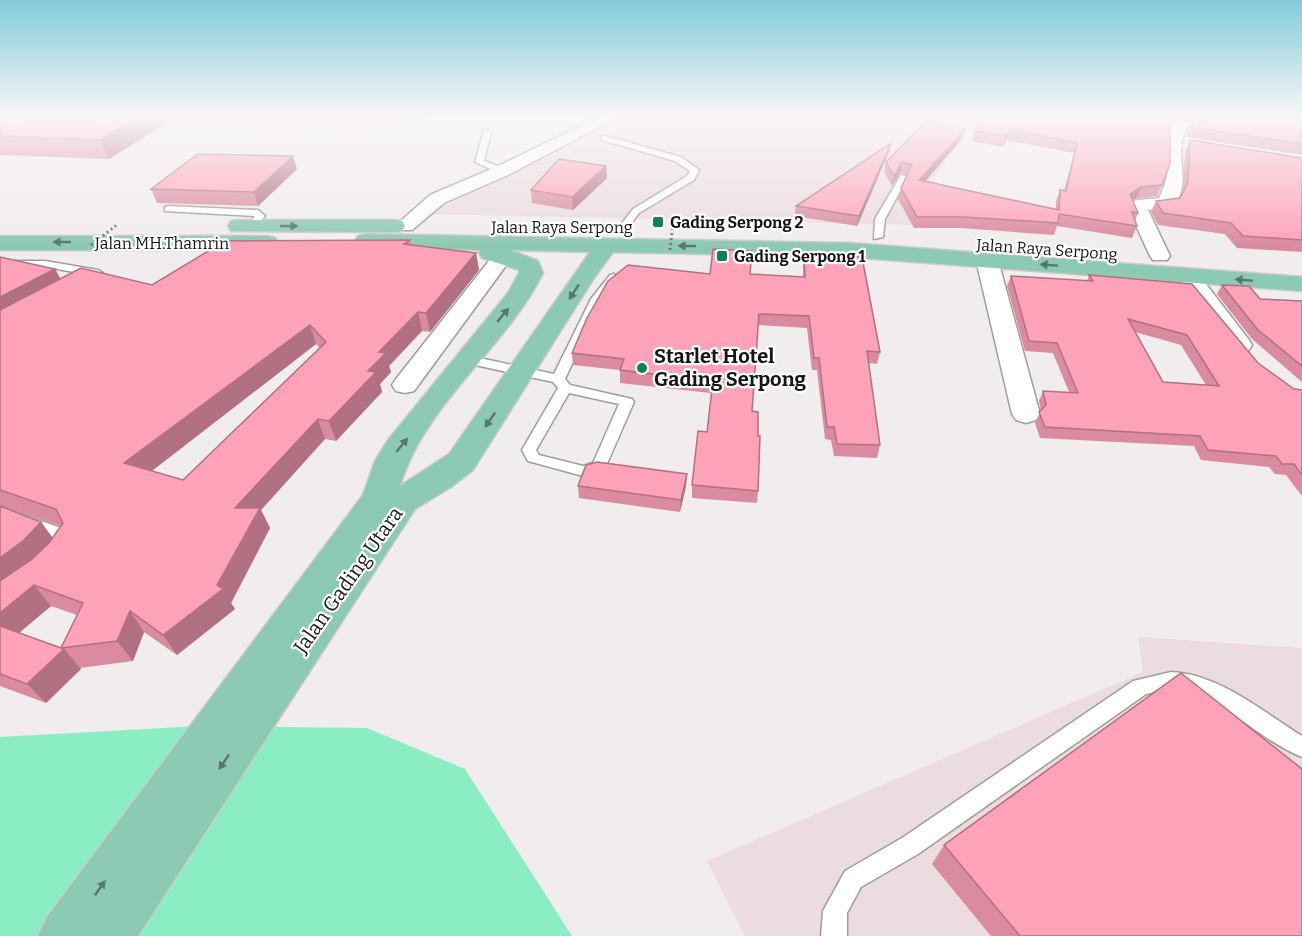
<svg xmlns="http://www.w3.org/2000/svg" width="1302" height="936" font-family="Bitter,serif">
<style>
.built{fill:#eadcdf}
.water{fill:#8aedc3}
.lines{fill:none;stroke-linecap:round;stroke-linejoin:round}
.lane-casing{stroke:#a19c9d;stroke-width:3}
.street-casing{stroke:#a19c9d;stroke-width:3}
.primary-casing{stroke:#cccbcc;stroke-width:3}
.lane{fill:#fff;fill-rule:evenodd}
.street{fill:#fff;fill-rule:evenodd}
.primary{fill:#8dcab3;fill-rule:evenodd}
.path-bridge{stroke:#797677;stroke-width:3;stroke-dasharray:2 3;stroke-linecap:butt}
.wall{fill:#da8b9f;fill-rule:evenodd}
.shaded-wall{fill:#b17182}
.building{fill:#fda2b9;stroke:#b17182;stroke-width:1.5;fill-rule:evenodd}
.oneway{fill:#57786c}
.poi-dot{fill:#107f5c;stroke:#fff;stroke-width:2}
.labels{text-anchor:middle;stroke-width:4.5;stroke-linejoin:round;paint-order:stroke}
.far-poi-label{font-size:16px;font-weight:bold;fill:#161415;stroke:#fff;text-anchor:start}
.far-street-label{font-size:16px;fill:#161415;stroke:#fff}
.poi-label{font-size:20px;font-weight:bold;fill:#161415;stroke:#fff;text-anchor:start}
.street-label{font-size:20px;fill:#161415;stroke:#fff}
</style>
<rect width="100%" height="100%" fill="#f1eced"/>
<g class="built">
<polygon points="0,115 444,115 372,131 0,126"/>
<polygon points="628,115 982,115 934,178 917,225 427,214"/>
<polygon points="1138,637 1302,648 1302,936 745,936 707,861 1143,672"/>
</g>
<polygon class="water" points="200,726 367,728 465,769 572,936 0,936 0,737"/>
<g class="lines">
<g class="lane-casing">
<g id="lane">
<polygon points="120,115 208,115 204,117 124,117"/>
<polygon points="484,130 491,132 484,161 505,169 505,173 499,173 475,162"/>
<polygon points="605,136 681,157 699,170 694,180 639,213 627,229 621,229 619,227 633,209 687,176 690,171 675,161 602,140 602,136"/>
<polygon points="901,175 908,177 885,219 883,237 874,239 875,219"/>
<polygon points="168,206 258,210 265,216 252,229 247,226 255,216 165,211 165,207"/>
<polygon points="0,261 45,261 98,270 103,273 98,276 45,267 0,267"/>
<path d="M614 274 619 277 602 300 565 379 570 385 632 399 634 402 606 466 604 470 583 476 528 461 522 450 558 388 553 382 466 363 460 359 466 355 554 374 591 299 610 275ZM569 393 619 404 593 463 583 466 539 455 536 450Z"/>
<polygon points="0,506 69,531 75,545 73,549 61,549 56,539 0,518"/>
<path d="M1171 672C1219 674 1263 712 1302 736V757C1249 736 1208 677 1146 694L918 854 861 887 847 913V936H821L823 911 845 871 902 838 1133 681Z"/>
</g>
</g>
<g class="street-casing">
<g id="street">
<polygon points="603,115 622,115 508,175 444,203 412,230 398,230 395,226 430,195 496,167"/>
<path d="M1181 118 1189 123C1187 129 1183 135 1182 141 1178 165 1190 182 1174 207L1148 210 1170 256 1167 260H1153L1150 256 1127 206 1136 200 1159 198C1162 191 1166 183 1167 175 1169 160 1159 124 1181 118Z"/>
<polygon points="503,250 510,252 513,256 414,391 405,393 396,391 392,385 396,379 496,252"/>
<polygon points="987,254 994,256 998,260 1040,414 1036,420 1026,423 1016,420 1012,414 976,260 980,256"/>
<polygon points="1188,269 1196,271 1249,340 1252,345 1249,350 1240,352 1231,350 1177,276 1180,271"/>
</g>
</g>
<g class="primary-casing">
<g id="primary">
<polygon points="239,220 394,220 402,221 405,226 402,231 394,232 231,231 228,226 231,221"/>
<path d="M366 234 849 243 1302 277V291L849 257 613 252 594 278 473 470 451 487 415 509 138 936H38L47 917 363 495 375 461 388 440 508 293 519 273V270L482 258 479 253 481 250 358 246 355 241 358 236ZM510 250 590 252 449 454 400 486C425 403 505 349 543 273L538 261Z"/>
<polygon points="0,236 267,236 275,238 278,243 275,248 267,250 0,250"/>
</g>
</g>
<use href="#lane" class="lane"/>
<use href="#street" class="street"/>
<use href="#primary" class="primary"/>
<g class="path-bridge">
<polyline points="91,245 118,224"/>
<polyline points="670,250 673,224"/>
</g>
</g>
<g class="wall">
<polygon points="0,115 172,115 173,119 109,159 0,155"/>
<polygon points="983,115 1302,115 1302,155 1186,137 1191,122 1182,116 1172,120 1170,126 1162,185 1157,196 1136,198 1132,200 1138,213 1135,221 1137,226 1132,238 1057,226 1054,235 961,228 914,228 898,199 901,188 907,175 900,173 892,186 884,172 886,162 962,139 925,181 1056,210 1056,201 1060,190 1064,191 1074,153 1007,140 1002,147 972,141 974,131"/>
<polygon points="1190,140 1302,158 1302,252 1237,248 1225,234 1158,225 1151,212 1156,201 1180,198 1183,192 1185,151"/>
<polygon points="891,143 889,152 857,226 795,216 796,206"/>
<polygon points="293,156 297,169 258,206 157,203 151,189"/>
<polygon points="606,166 607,178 573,210 532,203 531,190"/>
<path d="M410 240 411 245 476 253 479 270 430 332 422 331 389 366 391 372 380 384 382 392 336 441 325 439 261 510 270 528 231 603 235 609 177 655 144 632 133 661 80 668 81 669 46 703 0 686V506L41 522 53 538 61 526 0 505V257L55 269 60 279 152 285ZM316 344 320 348 183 480 152 471ZM51 606 77 615 61 648 19 633Z"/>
<polygon points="804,254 880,352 877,364 869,363 880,445 877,458 834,456 831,440 825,439 817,370 812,370 807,328 758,325 752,411 758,436 758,491 757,503 692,498 692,485 707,432 711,393 620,383 620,370 573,365 572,353 710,274 803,277 803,265"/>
<path d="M1089 275 1258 363 1294 389 1302 390V496L1286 475 1275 474 1269 467 1201 460 1194 446 1040 438 1035 423 1041 411 1039 401 1043 391 1069 392 1053 353 1025 351 1007 286 1011 276 1087 281ZM1135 332 1181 345 1206 385 1163 382Z"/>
<polygon points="1222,285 1260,299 1302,301 1302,382 1252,339 1217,294"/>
<polygon points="687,474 686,486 680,512 579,498 578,486"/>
<polygon points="944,845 1302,936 991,936 932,864"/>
</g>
<g class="shaded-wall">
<polygon points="142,115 172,115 173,119 109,159 100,140"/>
<polygon points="1174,115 1183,115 1172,120 1165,134"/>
<polygon points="965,129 962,139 917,191 919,180"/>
<polygon points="1010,130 1007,140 1002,147 1005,136"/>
<polygon points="891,143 889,152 857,226 859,216"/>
<polygon points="293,156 297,169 258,206 254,192"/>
<polygon points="902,162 900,173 892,186 894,176"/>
<polygon points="606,166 607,178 573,210 572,197"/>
<polygon points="1141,187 1136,198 1125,205 1130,194"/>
<polygon points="476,253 479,270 430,332 426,313"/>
<polygon points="55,269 65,287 0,321 0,297"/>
<polygon points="418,312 422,331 389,366 391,372 380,384 382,392 336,441 329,421 368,371 379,352"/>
<polygon points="310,325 316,344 136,483 124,463"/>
<polygon points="318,419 325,439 261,510 270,528 231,603 235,609 177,655 163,635 217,585 235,508"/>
<polygon points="687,474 686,486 680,512 681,500"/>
<polygon points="41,522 56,543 0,591 0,558"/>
<polygon points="34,585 51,606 8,642 0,633 0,613"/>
<polygon points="130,611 144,632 133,661 117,641"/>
<polygon points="64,649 81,669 46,703 27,684"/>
</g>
<g class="building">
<polygon points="95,115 142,115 100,140 0,136 0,119 89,120"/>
<polygon points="983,115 1174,115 1170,124 1170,164 1162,185 1141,187 1130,194 1138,213 1132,212 1137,226 1059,214 1058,223 964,217 917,217 901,188 912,165 902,162 894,176 886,162 926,122 965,129 919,180 1059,210 1060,190 1066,191 1077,143 1010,130 1005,136 974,131"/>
<polygon points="1195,115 1302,115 1302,144 1191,127"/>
<polygon points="1190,140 1302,158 1302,240 1243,236 1231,223 1163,213 1156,201 1180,198 1188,183"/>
<polygon points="891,143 859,216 796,206"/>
<polygon points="198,154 293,156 254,192 151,189"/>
<polygon points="559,159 606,166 572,197 531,190"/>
<path d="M410 240 404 244 476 253 426 313 418 312 379 352 386 353 368 371 376 372 329 421 318 419 235 508H260L217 585 223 589 163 635 130 611 117 641 61 648 64 649 27 684 0 674V626L61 648 83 603 34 585 0 613V581L31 560 49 543 63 523 56 509 0 490V310L81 268 152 285 225 241ZM310 325 326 342 183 480 124 463Z"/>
<polygon points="713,249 752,251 750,274 805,277 804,254 862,257 880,352 867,351 880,445 837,444 834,427 827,427 819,358 814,358 809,316 759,314 752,411 758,412 758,436 760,436 758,491 692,485 698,431 707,432 713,381 620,370 624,359 572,353 587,318 608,281 628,265 710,274"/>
<polygon points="0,257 55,269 0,297"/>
<path d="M1089 275 1192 284 1258 363 1294 389 1302 390V475L1294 464H1282L1276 456 1208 450 1200 436 1045 427 1039 412 1046 405 1043 391 1078 393 1057 343 1029 341 1011 276 1093 281ZM1128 319 1187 335 1219 386 1163 382Z"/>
<polygon points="1222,285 1249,286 1260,299 1302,301 1302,366 1258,330"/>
<polygon points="597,462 687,474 681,500 578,486 586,465"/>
<polygon points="0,506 41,522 24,540 0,558"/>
<polygon points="1181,673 1302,769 1302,936 1020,936 944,845"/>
</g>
<defs><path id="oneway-solid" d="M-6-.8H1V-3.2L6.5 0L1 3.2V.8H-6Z" transform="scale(1.5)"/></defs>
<g class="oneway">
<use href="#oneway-solid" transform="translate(289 226)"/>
<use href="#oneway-solid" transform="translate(62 242) rotate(-180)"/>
<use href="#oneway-solid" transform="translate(687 246) rotate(-179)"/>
<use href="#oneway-solid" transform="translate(1049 265) rotate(-176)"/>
<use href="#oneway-solid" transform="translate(1244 280) rotate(-176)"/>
<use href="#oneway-solid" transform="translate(574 292) rotate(123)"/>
<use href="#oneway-solid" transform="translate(503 315) rotate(-50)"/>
<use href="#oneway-solid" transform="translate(490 420) rotate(124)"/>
<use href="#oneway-solid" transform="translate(402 445) rotate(-51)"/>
<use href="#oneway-solid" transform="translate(224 762) rotate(124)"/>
<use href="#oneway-solid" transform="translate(100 888) rotate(-55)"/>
</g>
<linearGradient id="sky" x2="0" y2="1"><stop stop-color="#82cbd9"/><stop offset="0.47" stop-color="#f9f6f7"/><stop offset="1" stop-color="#f9f6f7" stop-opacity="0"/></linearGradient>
<rect width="1302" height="246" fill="url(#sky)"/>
<g class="poi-dot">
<rect x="652" y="216" width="12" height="12" rx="3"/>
<rect x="716" y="250" width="12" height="12" rx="3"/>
<circle cx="642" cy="368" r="6"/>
</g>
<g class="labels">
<g class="far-poi-label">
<text x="670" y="228">Gading Serpong 2</text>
<text x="734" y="262">Gading Serpong 1</text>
</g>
<g class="far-street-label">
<text x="562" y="233">Jalan Raya Serpong</text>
<text x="162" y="249">Jalan MH.Thamrin</text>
<text transform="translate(1047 249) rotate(4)" y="6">Jalan Raya Serpong</text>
</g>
<g class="poi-label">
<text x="654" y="363">Starlet Hotel<tspan x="654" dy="23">Gading Serpong</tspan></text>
</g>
<g class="street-label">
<text transform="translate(348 580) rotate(-55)" y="7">Jalan Gading Utara</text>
</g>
</g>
</svg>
